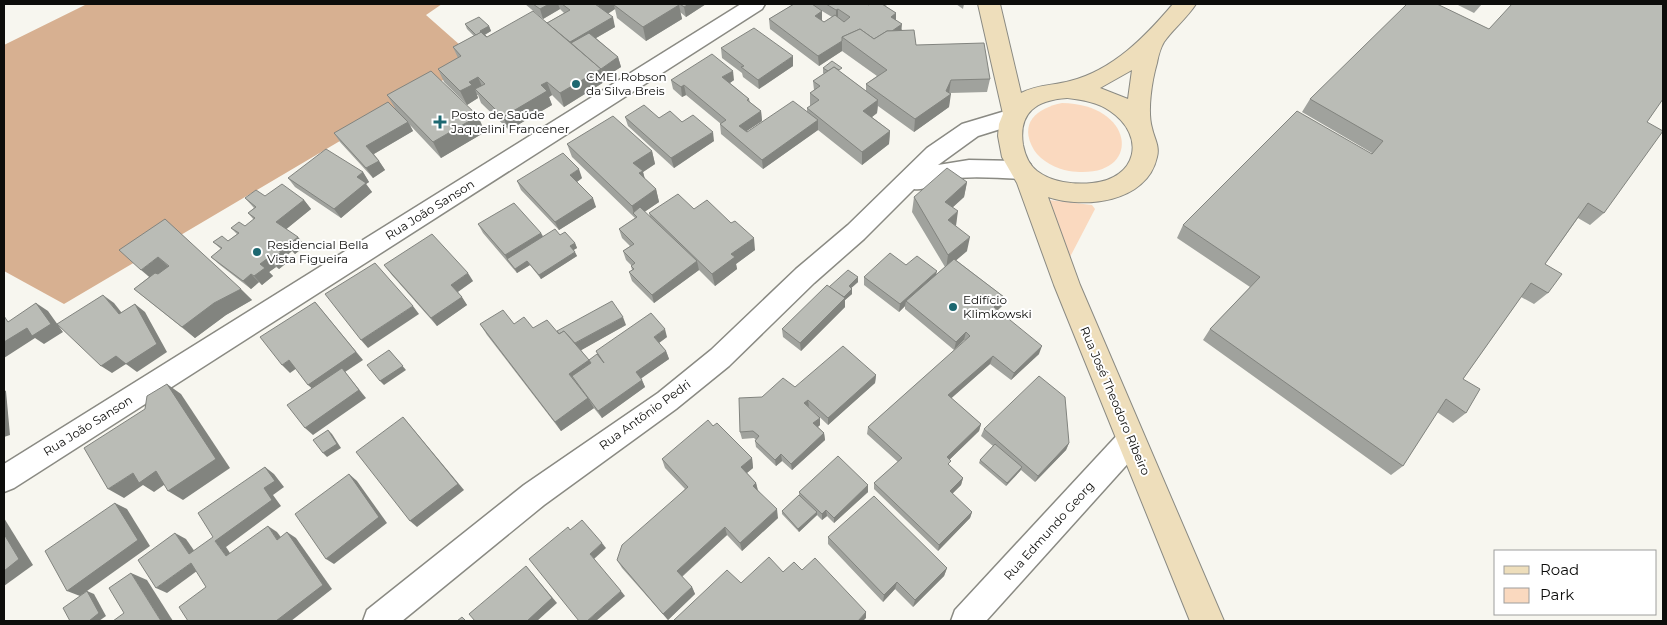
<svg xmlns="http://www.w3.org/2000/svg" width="1667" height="625" font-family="Montserrat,sans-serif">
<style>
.green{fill:#fad9bf}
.forest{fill:#d7b091}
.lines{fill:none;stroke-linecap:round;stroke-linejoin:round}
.minor-casing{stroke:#8a8a83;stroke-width:3}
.secondary-casing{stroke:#8a8a83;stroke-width:2}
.minor{fill:#fff;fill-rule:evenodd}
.secondary{fill:#eedebb;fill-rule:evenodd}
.wall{fill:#a0a29d;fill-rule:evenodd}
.shaded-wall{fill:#82847f}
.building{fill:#babcb6;stroke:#82847f}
.poi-dot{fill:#1d6871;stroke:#fff;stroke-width:2}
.labels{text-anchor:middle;stroke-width:4;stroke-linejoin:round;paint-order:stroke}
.poi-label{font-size:12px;fill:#0d0d0b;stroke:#fff;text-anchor:start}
.street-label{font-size:12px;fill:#0d0d0b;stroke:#fff}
</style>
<rect width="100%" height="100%" fill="#f7f6ef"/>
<g class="green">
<path d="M1062 103C1138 104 1143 182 1069 171 1057 169 1041 161 1034 150 1018 123 1037 108 1062 103Z"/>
<polygon points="1049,200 1092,205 1095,209 1069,259"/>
</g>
<polygon class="forest" points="87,4 442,4 426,15 477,60 64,304 4,271 4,45"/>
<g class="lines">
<g class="minor-casing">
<g id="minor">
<polygon points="741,4 765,4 762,9 14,488 4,492 4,464"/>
<path d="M1012 109 1020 111 1023 117 1020 123 978 136 938 165 969 160 1022 161 1030 164 1033 170 1030 176 1022 179C996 178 969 175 944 180 935 183 924 191 914 189L864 239 814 283 729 366 676 409 544 505 402 621H363L367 610 524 485 658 393 711 350 796 269 848 225 927 148 962 124Z"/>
<polygon points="1131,427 1141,431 1145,440 1141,449 986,621 951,621 955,610 1121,431"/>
</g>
</g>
<g class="secondary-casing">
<path id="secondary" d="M978 4H1000L1021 93C1039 84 1052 86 1070 81 1113 70 1145 37 1173 4H1196C1187 18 1173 29 1164 42 1161 47 1158 57 1157 63 1152 80 1147 111 1152 128 1154 138 1160 146 1157 157 1147 203 1084 209 1048 197L1080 285 1224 621H1190L1054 285 1017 183 1002 157 998 136 999 124 1003 114ZM1132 70 1128 99 1100 88ZM1067 98C1082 100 1098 102 1110 111 1147 136 1137 179 1092 183 1074 185 1051 182 1037 171 1029 165 1025 155 1023 145 1018 112 1037 100 1067 98Z"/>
</g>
<use href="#minor" class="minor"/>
<use href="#secondary" class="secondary"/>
</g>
<g class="wall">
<polygon points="525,4 706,4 686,17 680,12 682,19 646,41 617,18 615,9 608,14 615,27 596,38 618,57 621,67 603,78 604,82 564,107 552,95 549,97 552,105 509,130 481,103 478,95 477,95 478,98 467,105 444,82 438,69 458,58 453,47 474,36 467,29 465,24 489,26 491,31 485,35 487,37 547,23 564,13 560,9 543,19"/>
<path d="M794 4H867L869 5 870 4H889L885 6 896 13V20L902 30 916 45 990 79 987 92 950 93 949 107 914 132 878 106 877 113 872 117 890 131 889 144 862 165 818 130 763 169 721 134 720 124H721L686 95 682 97 673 89 671 80H734L730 83 749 99 750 102 761 111 762 121 746 131 747 132 807 112V108L810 106V93L814 90 813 81 824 74 823 73V68L842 73 866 91V84L877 76 842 51 819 66 770 29 769 19ZM822 11 832 17 824 22 822 21Z"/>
<polygon points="956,4 964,4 963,9"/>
<polygon points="1456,4 1482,4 1474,13"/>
<polygon points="1489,29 1647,122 1604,213 1590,225 1578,218 1545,264 1548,293 1534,304 1521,297 1463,379 1466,413 1453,423 1437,412 1403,466 1391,475 1203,340 1210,329 1250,287 1177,238 1183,225 1372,153 1302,112 1310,99"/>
<polygon points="721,48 793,66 759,89 743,77 742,73 722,58"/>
<polygon points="387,95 485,132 441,158 410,125 413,131 374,154 379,161 385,170 373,178 340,142 334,133 395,108"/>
<polygon points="625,117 659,118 714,141 674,168 628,126"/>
<polygon points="567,144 652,151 655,164 643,172 645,179 656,189 659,202 644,212 650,217 649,213 694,209 755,250 736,264 737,269 715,286 699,270 654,303 632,281 629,272 632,270 631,266 632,266 626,260 623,251 630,246 622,238 619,229 635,218 634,217 572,157"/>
<polygon points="363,172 369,182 366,184 372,192 341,218 295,187 288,178"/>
<polygon points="582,178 577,182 596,207 559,230 521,190 517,181"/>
<polygon points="967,182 964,197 953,207 956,226 967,251 956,260 1004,297 1002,306 998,310 1039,354 1011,380 990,364 951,398 981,424 979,431 949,460 949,465 963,478 961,485 952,494 972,512 970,518 938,551 874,489 874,483 898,462 867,434 868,427 965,341 964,340 954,350 905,309 905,306 899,312 864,285 864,277 906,265 936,275 945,267 912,212 914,197"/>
<polygon points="265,196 304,200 311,209 286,229 298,237 305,246 295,254 292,251 285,257 289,261 279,269 276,267 269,272 273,276 262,285 259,282 251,289 220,265 211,257 221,249 213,242 228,241 237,234 231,228 245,226 254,220 248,213 254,208 245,198"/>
<polygon points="165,219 252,300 226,315 195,338 134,289 149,277"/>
<polygon points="478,224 541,233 543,236 560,235 575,243 577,248 573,250 577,256 541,279 530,265 517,273 483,233"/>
<polygon points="384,265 473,281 458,292 467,305 437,326 391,274"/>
<polygon points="858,277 858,282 851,288 852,289 852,294 845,300 845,307 801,351 783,337 782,329 829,287"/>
<polygon points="480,324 514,324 533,328 557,331 626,325 581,350 589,360 598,355 596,351 667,337 659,343 666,351 669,359 641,378 645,387 602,418 593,407 594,408 561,431 487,335"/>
<polygon points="876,375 875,383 828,425 809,407 820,418 820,425 818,427 824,433 825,440 792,470 782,461 776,466 756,447 755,441 756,440 754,438 742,439 740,432 762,397"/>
<polygon points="713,426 752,458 753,468 747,473 756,483 758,490 778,518 742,551 727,535 682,577 692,587 695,594 668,620 622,568 617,560 685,489 665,468 662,459"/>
<polygon points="984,429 1069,443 1066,450 1035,482 1021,470 1006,486 979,463 980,460 993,446 981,436"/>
<polygon points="799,492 868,492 834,523 827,516 822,520 817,515 799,532 782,514 782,511 799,495"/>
<polygon points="828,537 947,568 944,576 913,607 895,589 883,602 828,544"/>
</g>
<g class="shaded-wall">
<polygon points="549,4 558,4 560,9 543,19 540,9"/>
<polygon points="598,4 617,4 614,5 615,9 602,17"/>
<polygon points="689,4 706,4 686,17 684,7"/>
<polygon points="679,5 682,19 646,41 643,27"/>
<polygon points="838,9 838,19 836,20 836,10"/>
<polygon points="822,11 822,21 815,16"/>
<polygon points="896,13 896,23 891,17"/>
<polygon points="613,17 615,27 577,49 568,43"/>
<polygon points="902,24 901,34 874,43"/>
<polygon points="489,26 491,31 482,36 480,31"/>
<polygon points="842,41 842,51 819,66 818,56"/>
<polygon points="793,56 793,66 759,89 758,80"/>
<polygon points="618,57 621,67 604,78 601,69"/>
<polygon points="601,69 604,82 564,107 560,93"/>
<polygon points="733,71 734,80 724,87 722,77"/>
<polygon points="478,77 484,91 475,89 478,98 467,105 460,91 469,82"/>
<polygon points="951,80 949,93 951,94 949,107 914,132 915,119 946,91"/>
<polygon points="547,82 552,95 549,97 552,105 509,130 503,117 541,85"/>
<polygon points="684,85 686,95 682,97 681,87"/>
<polygon points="878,100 877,113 863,124 863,111"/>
<polygon points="761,111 762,121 741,135 739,126"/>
<polygon points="478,116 485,132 441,158 433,142"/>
<polygon points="818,120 818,130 763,169 762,160"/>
<polygon points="408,122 413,131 372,155 366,146"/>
<polygon points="890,131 889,144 862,165 862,152"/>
<polygon points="713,132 714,141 674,168 671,158"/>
<polygon points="652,151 655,164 643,172 646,184 642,186 633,163"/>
<polygon points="379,161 385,170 373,178 366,168"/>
<polygon points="579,169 582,178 574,184 570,175"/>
<polygon points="363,172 369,182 366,184 372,192 341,218 334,209 357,177"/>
<polygon points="967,182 964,197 942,217 945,202"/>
<polygon points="656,189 659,202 637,217 634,214 632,206"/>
<polygon points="593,198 596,207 559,230 555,222"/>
<polygon points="304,200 311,209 284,231 276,222"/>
<polygon points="958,211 956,226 948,220"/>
<polygon points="541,233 545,242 507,259 505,255"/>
<polygon points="298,237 305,246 295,254 288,245"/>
<polygon points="970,237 967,251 946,269 948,255"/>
<polygon points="754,238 755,250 736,264 737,269 715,286 712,274 731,254"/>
<polygon points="284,243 292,251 285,257 289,261 279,269 271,260 276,249"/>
<polygon points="575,243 577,248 572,251 570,246"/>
<polygon points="575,252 577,256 541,279 539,275"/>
<polygon points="158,257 171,269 154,281 141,270"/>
<polygon points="268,258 276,267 269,272 273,276 262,285 254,276 260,264"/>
<polygon points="527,261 530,265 517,273 515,269"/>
<polygon points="697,261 699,270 654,303 652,295"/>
<polygon points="937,271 935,280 906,301 905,306 899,312 900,304"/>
<polygon points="468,273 473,281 456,293 451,285"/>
<polygon points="251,274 259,282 251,289 243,281"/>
<polygon points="858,277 858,282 848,291 849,286"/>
<polygon points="241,289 252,300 226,315 195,338 182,327 214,303"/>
<polygon points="852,289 852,294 845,300 845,307 801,351 800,343 841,300"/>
<polygon points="103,295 114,303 129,322 119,314"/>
<polygon points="462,297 467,305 437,326 431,318"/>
<polygon points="1004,297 1002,306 992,315 994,307"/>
<polygon points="315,302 363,360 345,372 366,398 313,435 305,428 316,392 308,385"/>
<polygon points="36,303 48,311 63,332 44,344 35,338 4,358 4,342"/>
<polygon points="135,304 145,312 167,352 137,372 126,364 112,373 101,366"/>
<polygon points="413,306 419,314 368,348 361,340"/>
<polygon points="623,317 626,325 578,352 574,344"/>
<polygon points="665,329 667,337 656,345 654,337"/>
<polygon points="966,332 964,340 954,350 956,342"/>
<polygon points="1042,346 1039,354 1011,380 1014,373"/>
<polygon points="389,350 406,370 384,385 380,381"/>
<polygon points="666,351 669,359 639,380 636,372"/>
<polygon points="993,356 990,364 946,403 948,395"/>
<polygon points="289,360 297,368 290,373 282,365"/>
<polygon points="589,360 594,371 571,377 569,374"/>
<polygon points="876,375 875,383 828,425 828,418"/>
<polygon points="642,380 645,387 602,418 598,411"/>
<polygon points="167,384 181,394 230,468 183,500 168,491"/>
<polygon points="4,390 6,391 10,435 4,437"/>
<polygon points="588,398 594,408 561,431 555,422"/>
<polygon points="808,400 809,407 804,403"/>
<polygon points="403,417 464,490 417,527 410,521"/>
<polygon points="820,418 820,425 814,430 813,423"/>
<polygon points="981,424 979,431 945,464 947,457"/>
<polygon points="328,430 332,434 341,448 327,457 323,453"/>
<polygon points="824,433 825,440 792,470 791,464"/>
<polygon points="1069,443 1066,450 1035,482 1038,476"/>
<polygon points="781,454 782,461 776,466 775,460"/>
<polygon points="752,458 753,468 743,476 741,467"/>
<polygon points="265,467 274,474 284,487 273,495 281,506 226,547 236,562 226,556 215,541 264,488"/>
<polygon points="1022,467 1020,471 1006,486 1007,483"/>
<polygon points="156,471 171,480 154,492 143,485 124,498 108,489 133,473"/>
<polygon points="349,474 357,481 387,523 334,564 326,559"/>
<polygon points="963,478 961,485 948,498 950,491"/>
<polygon points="756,483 758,492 753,486"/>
<polygon points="868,485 868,492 834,523 834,518"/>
<polygon points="115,503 127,509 150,546 80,596 67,591"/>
<polygon points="777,509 778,518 742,551 740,543"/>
<polygon points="826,510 827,516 822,520 822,514"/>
<polygon points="817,512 817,515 799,532 798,529"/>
<polygon points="972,512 970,518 938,551 939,545"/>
<polygon points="4,518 33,565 4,586"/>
<polygon points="268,526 277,532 287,545 277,540"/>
<polygon points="725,527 727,535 680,578 677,571"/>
<polygon points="287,532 296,538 332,589 291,621 276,621"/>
<polygon points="175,533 186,539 200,559 189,554"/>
<polygon points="602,543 606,548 594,559 590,554"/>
<polygon points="191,563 201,568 167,593 156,588"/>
<polygon points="526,566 557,603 537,621 527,621"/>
<polygon points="947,568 944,576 913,607 915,600"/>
<polygon points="131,573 147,580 173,621 161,621"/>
<polygon points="897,582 895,589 883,602 884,595"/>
<polygon points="692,587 695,594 668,620 663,614"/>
<polygon points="87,591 94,594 106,616 99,621 89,621"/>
<polygon points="621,591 625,596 596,621 587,621"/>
<polygon points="866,612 866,618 863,621 858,621"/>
</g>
<g class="building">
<polygon points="533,4 549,4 540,9"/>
<polygon points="562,4 595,4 613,17 570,42 547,23 570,10"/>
<polygon points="615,4 677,4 679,5 643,27 614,5"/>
<polygon points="680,4 689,4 684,7"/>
<polygon points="794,4 812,4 822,11 815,16 824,22 835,15 844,22 850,17 838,9 836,10 826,4 867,4 869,5 870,4 882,4 896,13 891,17 902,24 892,31 887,31 874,39 860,29 842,37 842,41 818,56 769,19"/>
<polygon points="1407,4 1437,4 1489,29 1512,4 1663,4 1663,99 1647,122 1663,131 1604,213 1588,203 1545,264 1562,274 1548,293 1531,283 1463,379 1480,389 1466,413 1446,399 1403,466 1210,329 1260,277 1183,225 1297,111 1372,154 1383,141 1310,99"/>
<polygon points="533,11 601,69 560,93 547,82 541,85 547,91 503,117 475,89 485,84 478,77 469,82 472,85 460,91 438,69 461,56 453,47 481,32 487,37"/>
<polygon points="479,17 489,26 480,31 487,37 481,32 476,35 465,24"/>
<polygon points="754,28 793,56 758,80 741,67 744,66 721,48"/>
<polygon points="860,29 874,39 887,31 914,30 916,45 984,43 990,79 951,80 946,91 951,94 915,119 866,84 887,70 842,37"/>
<polygon points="589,33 618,57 601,69 571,43"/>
<polygon points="712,54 733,71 722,77 749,99 747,100 761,111 739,126 747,132 793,101 818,120 762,160 720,124 726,120 684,85 681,87 671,80"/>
<polygon points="832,61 842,68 839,70 834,67 828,71 823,68"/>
<polygon points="834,67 878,100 863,111 890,131 862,152 807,108 819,100 810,93 820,86 813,81"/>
<polygon points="431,71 478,116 433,142 387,95"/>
<polygon points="388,102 408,122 366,146 379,161 366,168 334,133"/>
<polygon points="644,105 659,118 670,111 682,122 693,115 713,132 671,158 625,117"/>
<polygon points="613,116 652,151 633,163 643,171 639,173 656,189 632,206 567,144"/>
<polygon points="326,149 363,172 357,177 366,183 334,209 288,178"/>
<polygon points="563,153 579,169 570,175 593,198 555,222 517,181"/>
<polygon points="947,168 967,182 945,202 958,211 948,220 970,237 948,255 914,197"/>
<polygon points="282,184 304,200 276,222 298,237 288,245 284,243 276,249 281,252 271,260 268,258 260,264 265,268 254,276 251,274 243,281 211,257 222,248 213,242 222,236 228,241 239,233 231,228 239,222 245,226 255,218 248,213 256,207 245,198 256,190 265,196"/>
<polygon points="678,194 694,209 707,200 731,223 735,221 754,238 731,254 735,257 712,274 649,213"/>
<polygon points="514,203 541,233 505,255 478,224"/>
<polygon points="640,207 697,261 652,295 629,272 634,269 631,266 635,263 623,251 634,244 619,229 637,217 633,213"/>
<polygon points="165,219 241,289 214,303 182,327 134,289 155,273 158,274 169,266 158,257 141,270 119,250"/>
<polygon points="555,229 560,235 565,232 575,243 570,246 575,252 539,275 527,261 515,269 507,259"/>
<polygon points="432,234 468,273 451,285 462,297 431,318 384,265"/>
<polygon points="890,253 906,265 917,256 937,271 900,304 864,277"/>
<polygon points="954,259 1004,297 994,307 1042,346 1014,373 993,356 948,395 981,424 947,457 951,461 948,464 963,478 950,491 972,512 939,545 874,483 902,458 868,427 970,336 966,332 956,342 906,301"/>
<polygon points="375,263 413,306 361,340 325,294"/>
<polygon points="848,270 858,277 849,286 852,289 844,297 829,287"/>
<polygon points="827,285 845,298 800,343 782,329"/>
<polygon points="103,295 119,314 135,304 157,344 126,364 116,356 101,366 57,324"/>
<polygon points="612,301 623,317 575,343 564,331 559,334 557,331"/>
<polygon points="315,302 356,352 308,385 289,360 282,365 260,337"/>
<polygon points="36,303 51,324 32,336 27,328 4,342 4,316 8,322"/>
<polygon points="503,310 514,324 524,317 533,328 547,320 559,334 564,331 589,360 569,374 588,398 555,422 480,324"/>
<polygon points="651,313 665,329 654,337 666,351 636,372 642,380 598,411 572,376 591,363 589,360 597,354 604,363 596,351"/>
<polygon points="843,346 876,375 828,418 808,400 804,403 820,418 813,423 824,433 791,464 781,454 775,460 755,441 759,436 753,431 740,432 739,398 762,397 783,378 795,387"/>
<polygon points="389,350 403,366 380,381 367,365"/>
<polygon points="342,368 359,390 305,428 287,405"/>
<polygon points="1039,376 1065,397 1069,443 1038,476 984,429"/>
<polygon points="167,384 216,459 168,491 156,471 139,483 133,473 108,489 84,448 145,409 147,396"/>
<polygon points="403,417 458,484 410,521 356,452"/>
<polygon points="708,420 713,426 717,423 752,458 741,467 756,483 753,486 777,509 740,543 725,527 677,571 692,587 663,614 617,560 622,545 688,487 662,459"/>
<polygon points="328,430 337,444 323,453 313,440"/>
<polygon points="995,444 1022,467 1007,483 980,460"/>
<polygon points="838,456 868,485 834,518 826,510 822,514 799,492"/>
<polygon points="265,467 275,481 264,488 272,500 215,541 226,556 268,526 277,540 287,532 323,585 276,621 188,621 179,607 206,587 191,563 156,588 138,560 175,533 189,554 213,537 198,513"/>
<polygon points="349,474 379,517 326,559 295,514"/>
<polygon points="799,495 817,512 798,529 782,511"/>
<polygon points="874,496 947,568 915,600 897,582 884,595 828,537"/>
<polygon points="115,503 138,540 67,591 45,551"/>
<polygon points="582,520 602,543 590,554 621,591 587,621 579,621 529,559 568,527 570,530"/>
<polygon points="4,534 19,559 4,571"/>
<polygon points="769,557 783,572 794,562 802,570 815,558 866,612 858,621 673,621 727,570 741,583"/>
<polygon points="526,566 552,598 527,621 475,621 469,614"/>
<polygon points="131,573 161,621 113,621 124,613 109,588"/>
<polygon points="87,591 99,613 89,621 70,621 63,608"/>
<polygon points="462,617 466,621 457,621"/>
</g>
<g class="poi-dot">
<circle cx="576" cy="84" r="5"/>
<path d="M437.5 114.5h5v5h5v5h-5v5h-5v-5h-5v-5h5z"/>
<circle cx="257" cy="252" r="5"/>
<circle cx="953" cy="307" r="5"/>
</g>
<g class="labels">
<g class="poi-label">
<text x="586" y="81">CMEI Robson<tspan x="586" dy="14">da Silva Breis</tspan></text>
<text x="451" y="119">Posto de Saúde<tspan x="451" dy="14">Jaquelini Francener</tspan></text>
<text x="267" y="249">Residencial Bella<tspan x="267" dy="14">Vista Figueira</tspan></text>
<text x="963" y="304">Edifício<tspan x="963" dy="14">Klimkowski</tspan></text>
</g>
<g class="street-label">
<text transform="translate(430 210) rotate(-32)" y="4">Rua João Sanson</text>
<text transform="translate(1115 401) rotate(67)" y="4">Rua José Theodoro Ribeiro</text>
<text transform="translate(645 415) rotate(-36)" y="4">Rua Antônio Pedri</text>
<text transform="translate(88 426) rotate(-32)" y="4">Rua João Sanson</text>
<text transform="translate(1049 531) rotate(-48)" y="4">Rua Edmundo Georg</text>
</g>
</g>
<rect width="1667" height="625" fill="none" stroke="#0d0d0b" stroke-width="10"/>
<rect x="1494" y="550" width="162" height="65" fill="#ffffff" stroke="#9e9e9d"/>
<rect x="1504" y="566" width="25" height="8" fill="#eedebb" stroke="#9e9e9d"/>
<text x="1540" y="575" font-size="15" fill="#0d0d0b">Road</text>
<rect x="1504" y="588" width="25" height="15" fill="#fad9bf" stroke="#9e9e9d"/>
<text x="1540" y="600" font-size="15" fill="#0d0d0b">Park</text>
</svg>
